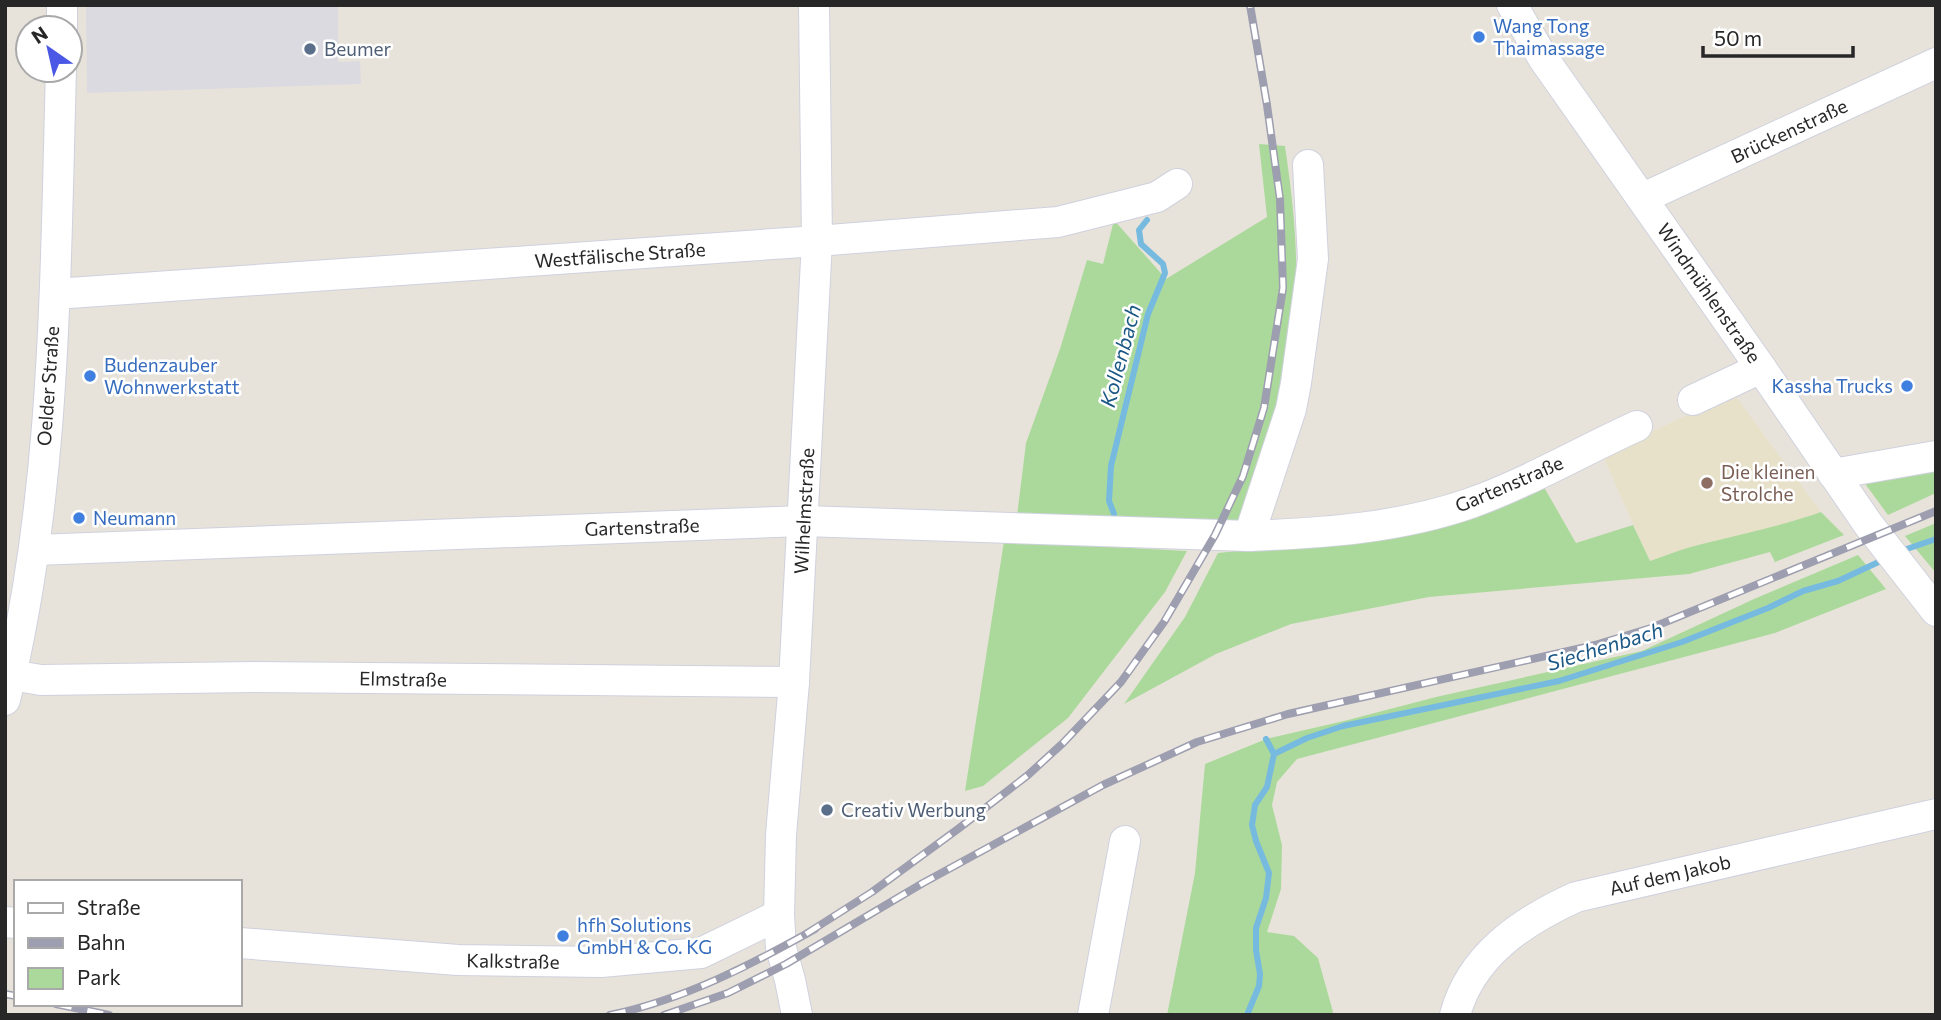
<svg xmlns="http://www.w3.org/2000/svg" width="1941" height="1020" font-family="Commissioner,sans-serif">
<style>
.industrial{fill:#dcdae1}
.education{fill:#e8e1ca}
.green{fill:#abd99b}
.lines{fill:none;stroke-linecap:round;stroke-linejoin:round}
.stream{stroke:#77bae0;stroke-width:6}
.minor-casing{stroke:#cfd1de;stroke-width:32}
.minor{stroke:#fff;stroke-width:30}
.rail-casing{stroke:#9d9eaf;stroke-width:8}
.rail{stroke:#fff;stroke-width:5;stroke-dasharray:16;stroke-linecap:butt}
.shop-dot{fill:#3f7fe0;stroke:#fff;stroke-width:2.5}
.service-dot{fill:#5c6f8a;stroke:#fff;stroke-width:2.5}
.education-dot{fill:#8d6e63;stroke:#fff;stroke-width:2.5}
.labels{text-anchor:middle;stroke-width:5;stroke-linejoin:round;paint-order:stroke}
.shop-label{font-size:19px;fill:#366cbe;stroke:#fff;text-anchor:start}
.service-label{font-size:19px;fill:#4e5e75;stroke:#fff;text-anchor:start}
.street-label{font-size:19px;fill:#272727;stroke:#fff}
.education-label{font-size:19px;fill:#785e54;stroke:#fff;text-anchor:start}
.water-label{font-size:21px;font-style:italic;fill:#1b5886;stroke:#fff}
</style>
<rect width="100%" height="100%" fill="#e8e3da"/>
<polygon class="industrial" points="86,5 338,5 338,62 360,61 361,84 87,93"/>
<polygon class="education" points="1734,394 1821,512 1792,523 1748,534 1700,544 1650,562 1602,454"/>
<g class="green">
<path d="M1259 144 1285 146C1294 208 1301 269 1292 332 1284 395 1261 456 1243 517L1227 527 1017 516 1026 443 1060 349 1087 260 1103 264 1114 220 1166 279 1267 217Z"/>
<polygon points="1936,468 1936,493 1888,515 1866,485 1867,480"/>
<path d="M1541 482 1576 543 1633 525 1650 561C1667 555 1685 548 1702 544 1743 534 1781 526 1821 512L1844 535 1775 562 1770 552 1689 574 1429 597 1291 624 1216 654 1124 704 1185 617 1218 553 1264 548 1304 549 1379 539Z"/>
<polygon points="1936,523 1936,573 1905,536"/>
<polygon points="1004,541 1187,551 1165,592 1068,718 983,786 965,791"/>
<polygon points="1858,555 1886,589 1775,633 1297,759 1277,782 1272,805 1282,845 1281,889 1267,932 1294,936 1318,958 1333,1012 1331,1015 1167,1015 1195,873 1205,764 1266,739 1344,721 1436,697 1642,651 1754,599"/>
</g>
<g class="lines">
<g class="stream">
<polyline points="1114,514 1109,501 1111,466 1148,314 1165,273 1163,264 1141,244 1139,230 1147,220"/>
<polyline points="1901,551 1936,539"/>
<polyline points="1274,754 1307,738 1343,726 1559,681 1682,642 1768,608 1803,591 1838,581 1885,559"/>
<polyline points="1247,1015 1259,986 1260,974 1256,950 1256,928 1266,898 1269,873 1256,841 1252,825 1255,805 1267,787 1274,754 1266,739"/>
</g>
<g class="minor-casing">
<g id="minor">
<polyline points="1512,5 1543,58 1761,368 1868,524 1936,611"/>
<polyline points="62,28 62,5"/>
<polyline points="1643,198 1936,63"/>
<polyline points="55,294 817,241 1058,222 1157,197 1177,184"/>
<polyline points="1693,400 1761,368"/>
<polyline points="1833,474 1936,456"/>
<polyline points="1249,536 1291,409 1296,383 1313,259 1308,165"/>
<path d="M35 550 804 521 1249 536C1324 533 1400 528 1471 503 1529 482 1582 451 1637 426"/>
<polyline points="11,675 41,680 254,677 794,682"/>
<path d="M5 700C56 495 55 280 61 70"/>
<polyline points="5,922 16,923"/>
<polyline points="240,943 458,960 601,962 701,953 779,915"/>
<polyline points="797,1015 790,980 781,948 779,915 781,835 794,682 817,241 814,5"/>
<polyline points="1093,1015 1125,841"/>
<path d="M1455 1015C1471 955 1523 921 1576 897L1936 814"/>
</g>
</g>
<use href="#minor" class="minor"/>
<g class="rail-casing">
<g id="rail">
<polyline points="806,934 872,892 958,829 1028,775 1063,743 1121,682 1164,622 1215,535 1243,476 1264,408 1283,288 1280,199 1267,105 1250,5"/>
<polyline points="5,994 16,996"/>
<polyline points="56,1004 109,1015"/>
<path d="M610 1015C683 1000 751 965 815 929"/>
<polyline points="664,1015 728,993 786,964 923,883 1103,785 1197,742 1288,714 1595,645 1651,628 1936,511"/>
</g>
</g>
<use href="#rail" class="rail"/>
</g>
<g class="shop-dot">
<circle cx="1479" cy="37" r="7"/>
<circle cx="90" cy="376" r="7"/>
<circle cx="1907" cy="386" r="7"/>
<circle cx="79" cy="518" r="7"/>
<circle cx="563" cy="936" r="7"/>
</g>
<g class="service-dot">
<circle cx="310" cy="49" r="7"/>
<circle cx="827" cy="810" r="7"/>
</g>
<circle class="education-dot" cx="1707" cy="483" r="7"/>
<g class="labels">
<g class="shop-label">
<text x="1493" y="33">Wang Tong<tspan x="1493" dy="22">Thaimassage</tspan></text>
<text x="104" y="372">Budenzauber<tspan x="104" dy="22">Wohnwerkstatt</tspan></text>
<text x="1893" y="393" text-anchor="end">Kassha Trucks</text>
<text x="93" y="525">Neumann</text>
<text x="577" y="932">hfh Solutions<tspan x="577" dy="22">GmbH &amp; Co. KG</tspan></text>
</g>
<g class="service-label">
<text x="324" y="56">Beumer</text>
<text x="841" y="817">Creativ Werbung</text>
</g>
<g class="street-label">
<text transform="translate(1789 131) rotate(-25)" y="7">Brückenstraße</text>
<text transform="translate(620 255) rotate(-4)" y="7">Westfälische Straße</text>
<text transform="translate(1709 293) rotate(55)" y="7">Windmühlenstraße</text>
<text transform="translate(48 386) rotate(-86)" y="7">Oelder Straße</text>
<text transform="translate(1509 484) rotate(-23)" y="7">Gartenstraße</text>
<text transform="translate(804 511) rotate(-87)" y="7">Wilhelmstraße</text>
<text transform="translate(642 527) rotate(-2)" y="7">Gartenstraße</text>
<text transform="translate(403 679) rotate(1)" y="7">Elmstraße</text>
<text transform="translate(1670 875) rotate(-13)" y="7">Auf dem Jakob</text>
<text transform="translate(513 961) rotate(1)" y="7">Kalkstraße</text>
</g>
<g class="education-label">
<text x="1721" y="479">Die kleinen<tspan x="1721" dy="22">Strolche</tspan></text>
</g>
<g class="water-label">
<text transform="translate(1121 356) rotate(-75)" y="7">Kollenbach</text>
<text transform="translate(1605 647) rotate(-17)" y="7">Siechenbach</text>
</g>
</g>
<rect width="1941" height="1020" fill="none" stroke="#272727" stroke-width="14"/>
<rect x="14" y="880" width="228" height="126" fill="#ffffff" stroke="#a9a9a9" stroke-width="2"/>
<rect x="28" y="903" width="35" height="10" fill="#ffffff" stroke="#a9a9a9" stroke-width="2"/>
<text x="77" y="915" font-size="21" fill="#272727">Straße</text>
<rect x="28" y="938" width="35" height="10" fill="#9d9eaf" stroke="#a9a9a9" stroke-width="2"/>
<text x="77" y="950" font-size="21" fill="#272727">Bahn</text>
<rect x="28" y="968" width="35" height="21" fill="#abd99b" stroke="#a9a9a9" stroke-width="2"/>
<text x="77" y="985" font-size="21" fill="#272727">Park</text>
<g transform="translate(49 49) rotate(326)"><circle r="33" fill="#ffffff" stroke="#a9a9a9" stroke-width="2"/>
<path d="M0-5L12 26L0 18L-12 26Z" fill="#4a58e5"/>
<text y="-10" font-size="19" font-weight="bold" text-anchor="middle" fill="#272727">N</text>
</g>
<path d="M1703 46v10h150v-10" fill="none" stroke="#272727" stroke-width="3.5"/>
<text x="1714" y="46" font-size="21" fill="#272727" stroke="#ffffff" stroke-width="5" paint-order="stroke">50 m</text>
</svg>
